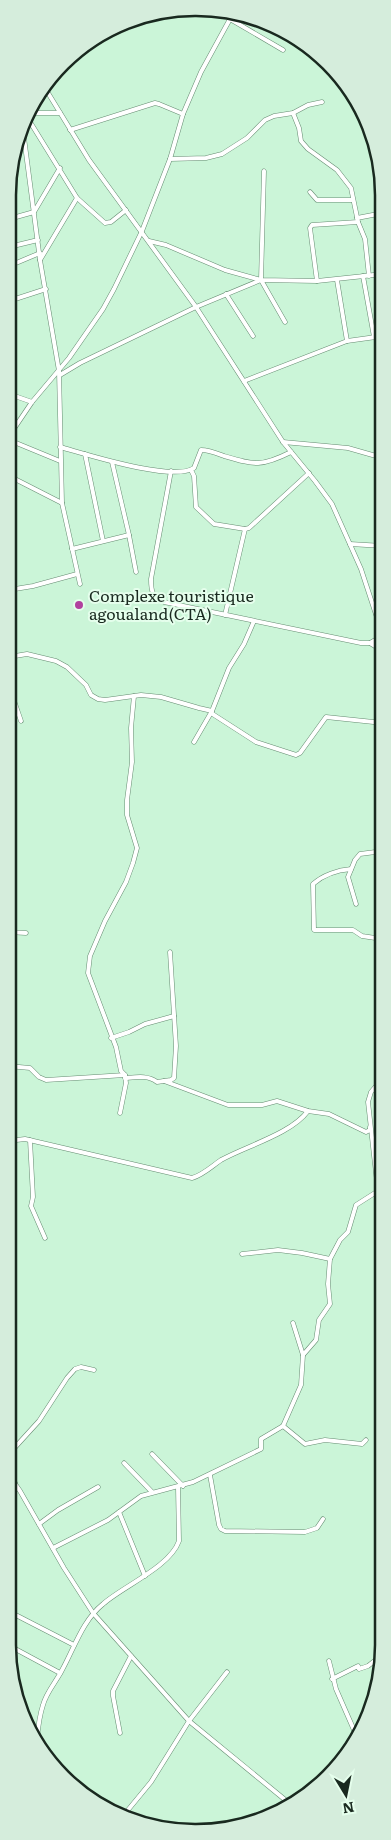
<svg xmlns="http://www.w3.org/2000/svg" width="391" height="1840" font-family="Literata,serif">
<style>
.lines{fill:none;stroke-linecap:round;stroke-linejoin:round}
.minor-casing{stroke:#668c72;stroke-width:5}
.minor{stroke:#fff;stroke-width:4}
.poi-dot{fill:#b1419e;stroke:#e5feec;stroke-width:2}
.labels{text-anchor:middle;stroke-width:4;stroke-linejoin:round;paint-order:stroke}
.poi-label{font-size:16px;fill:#19291f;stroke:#e5feec;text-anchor:start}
.rim{fill:none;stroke:#19291f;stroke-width:2.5}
</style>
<rect width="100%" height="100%" fill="#cbf5d8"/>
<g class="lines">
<g class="minor-casing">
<g id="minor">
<polyline points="227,11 230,19 283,50"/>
<polyline points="45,88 89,160 196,307 283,442 315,481 332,504 361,569 383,636"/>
<polyline points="29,113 60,113"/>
<polyline points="293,113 299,128 301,141 308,149 337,170 351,188 358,222 365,239 369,276"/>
<polyline points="27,117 77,198 105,223 111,222 126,210"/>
<polyline points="23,130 40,260 59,371 62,503 80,584"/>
<polyline points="70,130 155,103 159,104 183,114"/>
<polyline points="170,159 206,158 222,154 247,138 265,120 274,116 293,113 308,105 322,102"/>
<polyline points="264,171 261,280 285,322"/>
<polyline points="310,192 317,200 353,200"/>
<polyline points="357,218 383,213"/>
<polyline points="9,219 34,212 60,168"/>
<polyline points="149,241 166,245 225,270 261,280 317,281 383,274"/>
<polyline points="9,247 38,240"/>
<polyline points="40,260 77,198"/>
<polyline points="9,266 40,253"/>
<polyline points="363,276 374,337 380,342 383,349"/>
<polyline points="337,280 347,341"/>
<polyline points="317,281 310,228 312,225 358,222"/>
<polyline points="226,294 253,336"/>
<polyline points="9,301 46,289"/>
<polyline points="60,375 80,363 196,307 261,280"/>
<polyline points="244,381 347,341 383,336"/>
<polyline points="9,394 32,402"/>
<polyline points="9,436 32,402 69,358 103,309 114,289 142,231 170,159 183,114 201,72 230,19 236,14"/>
<polyline points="9,440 60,461"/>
<polyline points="283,442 348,448 383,458"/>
<path d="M60 447C86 454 172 482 194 468L201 450C209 450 216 453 224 456 255 465 261 467 291 452"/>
<polyline points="85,454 103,541"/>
<polyline points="381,457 383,448"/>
<polyline points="112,462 129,535 136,572"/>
<polyline points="191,470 194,476 196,507 214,524 245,529 249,528 309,473"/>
<path d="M171 471 151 579C151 591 152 597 164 602L361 643H370L383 651"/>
<polyline points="9,476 62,503"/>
<polyline points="350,544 383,546"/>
<polyline points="72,549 129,535"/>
<polyline points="9,590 33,586 77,574"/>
<polyline points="225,615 245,529"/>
<polyline points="370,643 377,639 381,631"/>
<polyline points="9,655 12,695 21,721"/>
<polyline points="9,657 27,654 56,661 67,667 86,685 91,695 98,699 105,700 141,695 161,697 199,708 212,711"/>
<polyline points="211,713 256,742 296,755 300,753 326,717 383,723"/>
<polyline points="194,742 212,711 229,668 244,644 254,621"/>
<path d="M351 869C338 870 323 875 313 884L314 930H353L362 936 382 939"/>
<polyline points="356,904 348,877 355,860 360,854 383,851"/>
<polyline points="8,932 26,933"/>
<polyline points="111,1038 129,1032 145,1024 174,1016"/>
<polyline points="8,1066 30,1068 39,1077 46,1080 125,1075"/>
<path d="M125 1078C137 1077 148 1075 157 1082L171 1080 174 1078 176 1046 170 952"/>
<polyline points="164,1081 228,1105 262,1105 277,1101 308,1111 329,1114 366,1132 370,1130 370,1127"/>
<polyline points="120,1113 126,1083 125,1075 121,1071 116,1047 88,973 90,956 105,921 126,882 133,863 137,848 127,815 127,800 132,762 131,728 134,696"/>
<polyline points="30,1140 33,1197 31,1206 45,1238"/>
<path d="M8 1141 25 1139 192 1178C203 1175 212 1166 221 1160 246 1146 291 1134 308 1111"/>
<polyline points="378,1191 382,1200"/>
<polyline points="242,1254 278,1250 302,1253 330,1259"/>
<polyline points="293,1323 303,1355 316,1340 319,1320 330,1304 328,1284 330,1259 340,1240 348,1232 356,1205 378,1191 368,1102 371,1092 382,1079"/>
<polyline points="283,1426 305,1444 325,1440 362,1444 366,1440"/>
<polyline points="152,1454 183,1486"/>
<polyline points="8,1455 39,1421 67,1378 75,1369 81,1367 94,1370"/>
<polyline points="124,1463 152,1492"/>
<polyline points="8,1474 20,1491 64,1568 93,1613 189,1721 289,1803"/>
<polyline points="210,1475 219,1525 221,1529 225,1531 305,1532 317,1528 323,1519"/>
<polyline points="8,1495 15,1483"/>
<polyline points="119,1512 145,1576"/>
<polyline points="39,1524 58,1510 98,1487"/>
<polyline points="53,1548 108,1520 141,1496 193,1482 261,1449 261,1439 283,1426 301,1385 303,1355"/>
<polyline points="8,1611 74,1645"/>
<polyline points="8,1645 60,1673"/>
<polyline points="329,1661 336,1689 357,1737"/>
<polyline points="332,1679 358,1666 359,1669 368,1666 382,1655"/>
<polyline points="120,1733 113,1696 113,1691 131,1656"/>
<path d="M37 1739C38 1728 39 1717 43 1705 46 1693 55 1683 61 1672 74 1649 82 1621 103 1604 123 1586 170 1567 179 1541L178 1487"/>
<polyline points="317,1787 320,1785"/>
<polyline points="123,1816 151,1782 189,1721 227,1672"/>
</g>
</g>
<use href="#minor" class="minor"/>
</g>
<circle class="poi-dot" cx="79" cy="605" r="5"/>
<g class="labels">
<g class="poi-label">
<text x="89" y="602">Complexe touristique<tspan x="89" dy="18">agoualand(CTA)</tspan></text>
</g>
</g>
<path d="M0 0H391V1840H0ZM195 16H196A179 179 0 0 1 375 195V1645A179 179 0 0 1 196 1824H195A179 179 0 0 1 16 1645V195A179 179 0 0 1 195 16Z" fill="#d5eddc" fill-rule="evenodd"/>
<path class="rim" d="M195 16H196A179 179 0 0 1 375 195V1645A179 179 0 0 1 196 1824H195A179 179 0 0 1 16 1645V195A179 179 0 0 1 195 16Z"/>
<g transform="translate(346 1795) rotate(170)" stroke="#e5feec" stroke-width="4" paint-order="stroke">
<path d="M0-4L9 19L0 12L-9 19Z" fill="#19291f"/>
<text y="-8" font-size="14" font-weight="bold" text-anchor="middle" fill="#19291f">N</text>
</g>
</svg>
